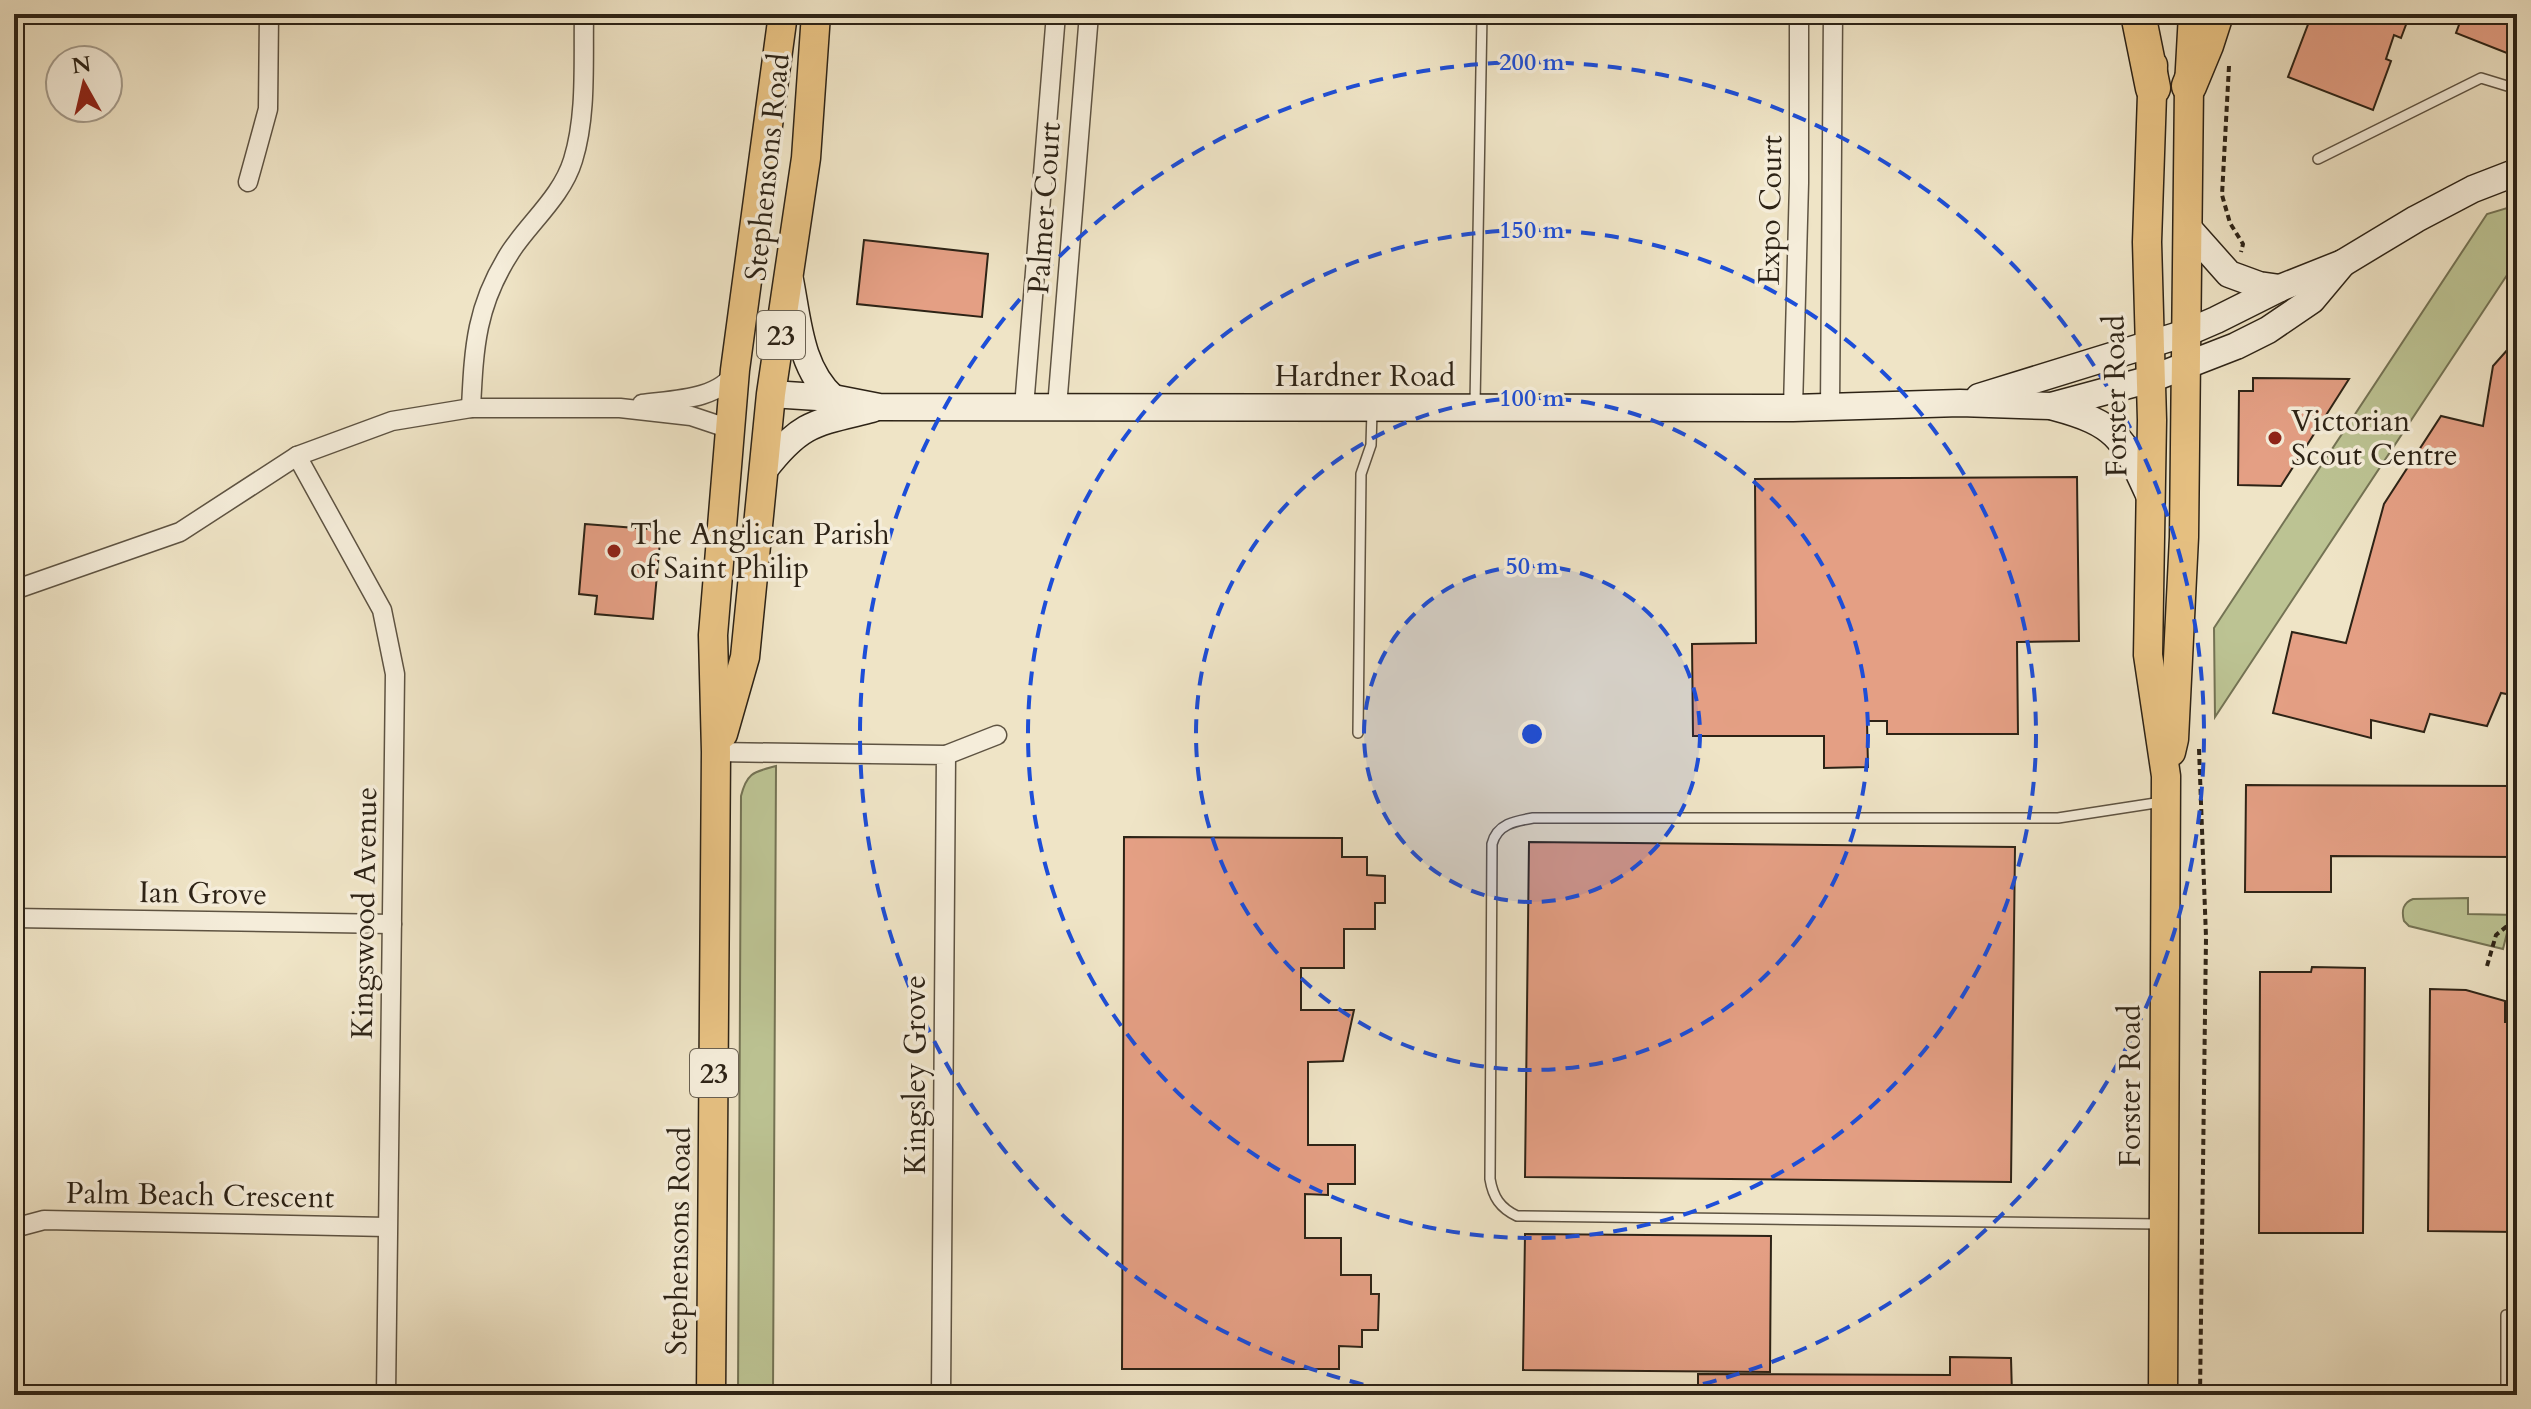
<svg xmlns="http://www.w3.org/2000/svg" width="2531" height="1409" font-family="Cardo,serif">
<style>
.green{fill:#bcc393;stroke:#747354;stroke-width:2}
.building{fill:#e49f84;stroke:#2d2316;stroke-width:2}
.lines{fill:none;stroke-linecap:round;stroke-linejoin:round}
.lane-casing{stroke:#5e5342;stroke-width:12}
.street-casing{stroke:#5e5342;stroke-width:21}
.secondary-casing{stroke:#2d2316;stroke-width:29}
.primary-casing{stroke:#2d2316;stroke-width:31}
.highway-casing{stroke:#2d2316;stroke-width:37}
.path{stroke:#2d2316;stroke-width:4;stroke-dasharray:6 4;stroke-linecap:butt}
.lane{stroke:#f5edda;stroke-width:9}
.street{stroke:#f5edda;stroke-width:18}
.secondary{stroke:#f5edda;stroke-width:26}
.primary{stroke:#e8c283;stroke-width:28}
.highway{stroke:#e8c283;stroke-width:34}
.ring{fill:none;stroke:#1d4ed8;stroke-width:4;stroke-dasharray:14 10}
.poi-dot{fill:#8f2418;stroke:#f5edda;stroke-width:3}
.labels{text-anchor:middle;stroke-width:7;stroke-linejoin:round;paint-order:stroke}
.shield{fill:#f5edda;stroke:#696051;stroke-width:2}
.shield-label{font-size:28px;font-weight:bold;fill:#2d2316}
.street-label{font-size:30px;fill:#2d2316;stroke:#f5edda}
.poi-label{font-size:30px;fill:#2d2316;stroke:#f5edda;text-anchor:start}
.centre{fill:#1d4ed8;stroke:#f5edda;stroke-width:4}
.ring-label{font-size:24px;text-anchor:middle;font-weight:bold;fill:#1d4ed8;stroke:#f5edda;stroke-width:7;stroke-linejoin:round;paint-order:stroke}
</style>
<rect width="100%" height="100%" fill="#efe4c6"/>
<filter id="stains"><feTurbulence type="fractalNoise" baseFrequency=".0025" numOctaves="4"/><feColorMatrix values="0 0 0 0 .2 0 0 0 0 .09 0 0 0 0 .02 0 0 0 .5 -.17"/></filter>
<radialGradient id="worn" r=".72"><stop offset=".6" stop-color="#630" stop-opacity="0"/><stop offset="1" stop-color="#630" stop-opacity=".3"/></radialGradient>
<g class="green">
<polygon points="2517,205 2517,260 2215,717 2214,628 2487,214"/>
<path d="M776 766 773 1395H738L741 796C747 772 754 772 776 766Z"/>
<path d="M2468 898V914L2517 915V935L2507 933 2503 949 2409 926 2404 921C2401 910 2403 903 2413 899Z"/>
</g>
<g class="building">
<polygon points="2312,14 2410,14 2401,38 2394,35 2386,59 2391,61 2373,110 2288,77"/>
<polygon points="2463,14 2517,14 2517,57 2456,33"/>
<polygon points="864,240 988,254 982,317 857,304"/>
<polygon points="2517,339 2517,696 2501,693 2487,726 2430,714 2424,732 2371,720 2371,738 2273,713 2292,632 2346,643 2384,504 2441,416 2483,426 2493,366"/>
<polygon points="2253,378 2349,379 2281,486 2238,485 2239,391 2253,391"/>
<polygon points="2077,477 2079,641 2017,642 2018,734 1887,734 1887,721 1867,721 1868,767 1824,768 1824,736 1693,736 1692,644 1756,643 1755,479"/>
<polygon points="585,524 661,530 653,619 595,614 597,596 579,594"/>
<polygon points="2246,785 2517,786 2517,857 2331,856 2331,892 2245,892"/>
<polygon points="1124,837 1342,838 1342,857 1367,857 1367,875 1385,876 1385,903 1375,903 1375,929 1344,929 1344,968 1301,968 1301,1010 1354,1010 1343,1061 1308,1062 1308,1145 1355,1145 1355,1184 1328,1184 1328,1195 1305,1194 1305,1238 1341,1238 1341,1275 1371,1275 1371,1294 1379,1294 1378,1330 1362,1330 1362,1347 1339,1346 1339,1369 1122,1369"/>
<polygon points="1529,842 2015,847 2011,1182 1525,1177"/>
<polygon points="2312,967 2365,968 2363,1233 2259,1233 2260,972 2311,972"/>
<polygon points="2430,989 2466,990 2505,1001 2505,1022 2517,1022 2517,1232 2428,1231"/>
<polygon points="1525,1234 1771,1236 1770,1372 1523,1370"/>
<polygon points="1950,1357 2011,1358 2012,1395 1698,1395 1698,1374 1950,1375"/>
</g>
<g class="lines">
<g class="lane-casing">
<g id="lane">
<polyline points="2318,159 2481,78 2517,89"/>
<polyline points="1475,404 1482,14"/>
<polyline points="1358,733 1361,474 1371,445 1372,411"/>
<path d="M2160 1224 1517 1216C1500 1208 1493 1197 1490 1179L1492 844C1497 824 1515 821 1533 818H2058L2162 802"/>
<polyline points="2506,1395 2506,1315"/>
</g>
</g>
<g class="street-casing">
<g id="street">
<polyline points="248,182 268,109 269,14"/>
<path d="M642 404C670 400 721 400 735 371"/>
<polyline points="1024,407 1056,14"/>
<polyline points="1057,407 1089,14"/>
<path d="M471 408C474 346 476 305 511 251 531 221 562 196 573 160 587 115 583 61 584 14"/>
<polyline points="1793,408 1799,183 1799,14"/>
<polyline points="1830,408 1833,14"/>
<polyline points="297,456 382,610 395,674 386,1395"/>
<polyline points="14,590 180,532 297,456 392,421 471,408 620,408 691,416 730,429"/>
<polyline points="716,752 946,755 941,1395"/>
<polyline points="946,755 997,735"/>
<polyline points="14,918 392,924"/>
<polyline points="14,1228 44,1220 387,1227"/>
</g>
</g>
<g class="secondary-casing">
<g id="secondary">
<polyline points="2188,228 2229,274 2259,285 2280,288"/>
<path d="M790 280C798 321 800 368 833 398"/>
<polyline points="771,394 833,398 879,407 1793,408 1960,403 2051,406 2151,379 2236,346 2268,330 2312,300 2343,263"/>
<polyline points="1979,397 2186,333 2216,320 2280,288 2343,263 2416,219 2473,189 2517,172"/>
<path d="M2054 407C2118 424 2123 438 2150 497"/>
<path d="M764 470C801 422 815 423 872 409"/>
</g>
</g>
<g class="primary-casing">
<g id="primary">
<polyline points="2153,65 2147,242 2152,420 2148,655 2166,776 2163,1395"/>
<polyline points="723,734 745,657 771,394 806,158 816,14"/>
<polyline points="2171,752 2174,739 2184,537 2189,86 2193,14"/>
<polyline points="711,1395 716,752 713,635 735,370 783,14"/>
</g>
</g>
<g class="highway-casing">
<g id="highway">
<polyline points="2138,14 2153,88"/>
<polyline points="2189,86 2206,45 2216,14"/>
</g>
</g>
<g class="path">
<polyline points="2229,66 2222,195 2230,223 2243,244 2241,252"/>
<polyline points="2199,749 2206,937 2200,1395"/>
<polyline points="2487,966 2496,935 2511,923 2514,915 2514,886"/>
</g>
<use href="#lane" class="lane"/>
<use href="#street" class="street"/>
<use href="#secondary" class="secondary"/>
<use href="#primary" class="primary"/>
<use href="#highway" class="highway"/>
</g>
<circle cx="1532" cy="734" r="168" fill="#1d4ed8" fill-opacity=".12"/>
<g class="ring">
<circle cx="1532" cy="734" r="168"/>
<circle cx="1532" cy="734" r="336"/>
<circle cx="1532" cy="734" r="504"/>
<path d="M1410 1395A672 672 0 1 1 1654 1395"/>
</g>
<g class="poi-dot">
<circle cx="2275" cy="438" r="8"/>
<circle cx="614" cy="551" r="8"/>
</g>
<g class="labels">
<g class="shield">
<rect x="757" y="311" width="48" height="48" rx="6"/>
<rect x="690" y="1049" width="48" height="48" rx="6"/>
</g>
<g class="shield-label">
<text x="781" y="345">23</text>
<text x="714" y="1083">23</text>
</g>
<g class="street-label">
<text transform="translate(767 167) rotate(-84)" y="10">Stephensons Road</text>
<text transform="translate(1044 208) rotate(-86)" y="10">Palmer Court</text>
<text transform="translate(1770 210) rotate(-89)" y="10">Expo Court</text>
<text x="1365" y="386">Hardner Road</text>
<text transform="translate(2115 396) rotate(-91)" y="10">Forster Road</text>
<text transform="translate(203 893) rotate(1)" y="10">Ian Grove</text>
<text transform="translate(364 913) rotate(-89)" y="10">Kingswood Avenue</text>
<text transform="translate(915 1075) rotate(-90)" y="10">Kingsley Grove</text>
<text transform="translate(2130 1086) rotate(-90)" y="10">Forster Road</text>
<text transform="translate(200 1195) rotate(1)" y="10">Palm Beach Crescent</text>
<text transform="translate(678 1241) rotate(-89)" y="10">Stephensons Road</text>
</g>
<g class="poi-label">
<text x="2291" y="431">Victorian<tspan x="2291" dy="34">Scout Centre</tspan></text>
<text x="630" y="544">The Anglican Parish<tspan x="630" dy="34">of Saint Philip</tspan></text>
</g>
</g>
<circle cx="1532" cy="734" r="12" class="centre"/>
<g class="ring-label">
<text x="1532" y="70">200 m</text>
<text x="1532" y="238">150 m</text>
<text x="1532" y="406">100 m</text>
<text x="1532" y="574">50 m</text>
</g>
<rect width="2531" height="1409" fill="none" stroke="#efe4c6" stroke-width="48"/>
<rect x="16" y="16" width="2499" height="1377" fill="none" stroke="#2d2316" stroke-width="4"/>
<rect x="24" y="24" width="2483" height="1361" fill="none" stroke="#2d2316" stroke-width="2"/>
<g transform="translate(84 84) rotate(352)"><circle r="38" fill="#f5edda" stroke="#a59c8c" stroke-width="2"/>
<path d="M0-6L14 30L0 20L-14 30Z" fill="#8f2418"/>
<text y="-12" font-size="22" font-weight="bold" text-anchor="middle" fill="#2d2316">N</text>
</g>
<rect width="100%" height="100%" filter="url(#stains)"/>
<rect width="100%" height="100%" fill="url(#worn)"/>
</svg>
